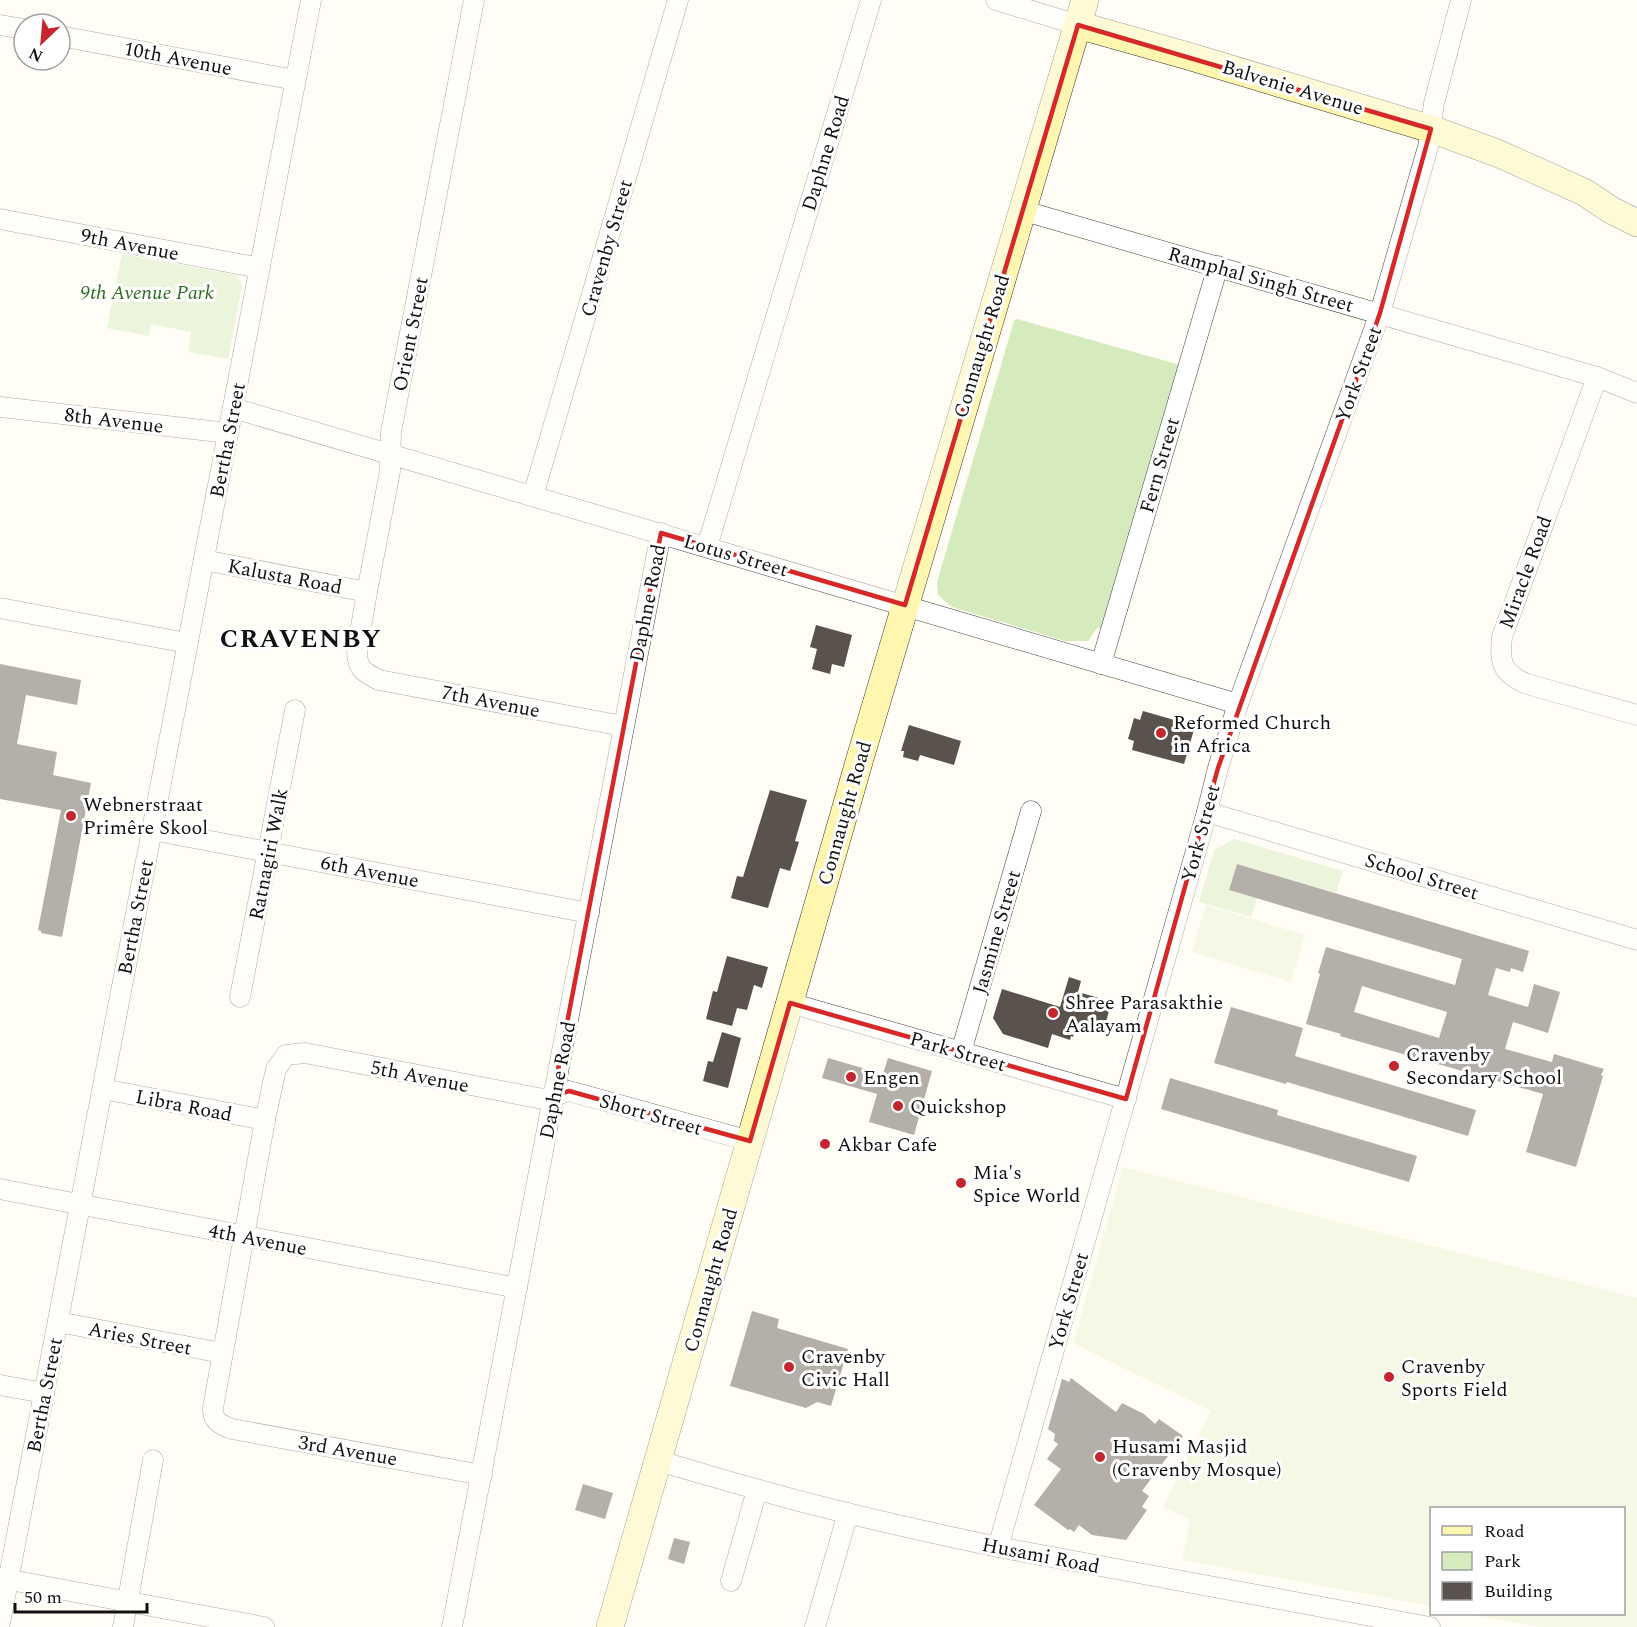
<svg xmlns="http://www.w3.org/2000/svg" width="1637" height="1627" font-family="Spectral,serif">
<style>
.green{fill:#d5ebbd}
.pitch{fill:#e6f2cf}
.building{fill:#5a524d;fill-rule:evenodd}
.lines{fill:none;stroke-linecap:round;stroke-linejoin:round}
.street-casing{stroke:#444;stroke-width:21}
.secondary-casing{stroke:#333;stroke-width:28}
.street{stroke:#fff;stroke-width:20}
.secondary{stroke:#fff6b0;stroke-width:27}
.marked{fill:none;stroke:#d62828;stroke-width:4.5;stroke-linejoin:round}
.poi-dot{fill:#c4262e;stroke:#fff;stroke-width:2}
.labels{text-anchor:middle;stroke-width:6;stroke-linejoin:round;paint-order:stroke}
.street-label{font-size:20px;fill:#111;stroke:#fff}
.park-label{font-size:20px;font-style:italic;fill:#2f6b1f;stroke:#fff}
.poi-label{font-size:20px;fill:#111;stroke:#fff;text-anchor:start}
.district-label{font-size:26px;font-weight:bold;letter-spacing:1.5px;fill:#111;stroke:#fff}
</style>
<rect width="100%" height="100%" fill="#fffdf5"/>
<g class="green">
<polygon points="122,254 236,275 242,286 228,359 188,352 191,332 151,324 149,336 107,328"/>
<polygon points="1017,319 1180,365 1102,629 1097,628 1088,641 1065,641 952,607 938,595 937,582 1014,321"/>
<polygon points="1234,839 1343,871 1336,893 1237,864 1229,890 1257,898 1251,917 1199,902 1214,850"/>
</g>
<g class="pitch">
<polygon points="1206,905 1305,935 1291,982 1192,952"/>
<polygon points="1123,1167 1637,1298 1637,1627 1542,1627 1469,1614 1624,1614 1624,1508 1432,1508 1431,1606 1182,1560 1190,1521 1189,1519 1163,1507 1211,1411 1073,1343"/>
</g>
<g class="building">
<polygon points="816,625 852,635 844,667 832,664 830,674 812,669 817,649 810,647"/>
<polygon points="0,664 81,680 77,705 26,695 17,744 57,752 53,775 91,783 62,937 41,933 41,931 38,930 61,810 0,799"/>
<polygon points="1143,711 1195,726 1184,764 1132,750 1134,741 1128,739 1134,718 1140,720"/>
<polygon points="909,725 961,741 954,765 920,755 918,761 903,757 904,751 901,751"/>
<polygon points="770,790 807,800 795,841 799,842 790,871 780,868 768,908 731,898 737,876 743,877"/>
<path d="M1237 864 1529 951 1523 972 1511 968 1510 972 1496 968 1488 995 1528 1007 1534 984 1560 992 1548 1033 1513 1022 1505 1049 1552 1062 1554 1054 1604 1069 1601 1075 1603 1076 1576 1167 1526 1152 1543 1094 1340 1036 1341 1034 1306 1024 1320 974 1318 973 1326 947 1455 985 1462 959 1229 890ZM1362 986 1447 1012 1439 1038 1354 1012Z"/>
<polygon points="727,956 768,967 762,988 754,985 747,1010 737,1008 732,1026 706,1019 713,991 717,992"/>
<polygon points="1069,977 1081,981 1078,992 1106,1000 1106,1005 1110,1007 1105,1026 1101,1025 1097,1030 1079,1025 1076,1035 1074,1034 1073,1037 1071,1036 1070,1040 1052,1034 1048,1048 1003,1034 993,1018 1002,989 1060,1007"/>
<polygon points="1231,1007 1303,1028 1295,1056 1476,1110 1468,1136 1287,1082 1286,1084 1214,1063"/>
<polygon points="722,1032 741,1038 728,1088 703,1081 708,1061 713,1062"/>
<polygon points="828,1058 883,1074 888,1058 932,1071 914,1135 869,1122 877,1094 822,1078"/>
<polygon points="1170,1078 1278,1110 1277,1115 1417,1156 1409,1182 1161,1109"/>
<polygon points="752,1311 779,1319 777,1328 848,1349 831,1406 817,1402 806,1408 730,1386"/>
<polygon points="1071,1378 1116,1412 1122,1403 1144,1414 1155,1424 1159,1419 1183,1436 1142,1491 1149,1496 1142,1507 1147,1510 1126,1540 1092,1535 1079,1525 1074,1532 1070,1529 1068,1530 1034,1505 1061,1469 1047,1459 1058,1444 1054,1441 1055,1434 1048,1429 1062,1379 1069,1382"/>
<polygon points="583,1484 613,1493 605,1519 575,1510"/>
<polygon points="674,1538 690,1542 684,1564 668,1559"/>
</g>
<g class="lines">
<g class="street-casing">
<g id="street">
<path d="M474 0 391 432 390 471 367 592 357 650C357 669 363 672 379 680L623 726"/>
<polyline points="996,0 1078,25"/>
<polyline points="0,25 24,29"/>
<polyline points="60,36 295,80"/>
<polyline points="1021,210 1597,377 1637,393"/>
<polyline points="0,219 260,268"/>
<path d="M1597 377 1502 637C1499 663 1502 673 1527 684L1637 715"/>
<polyline points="0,407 228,433"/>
<polyline points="233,408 1238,704"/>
<polyline points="533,496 678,0"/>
<polyline points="707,547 871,0"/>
<polyline points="204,560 367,592"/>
<polyline points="0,608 187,643"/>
<polyline points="1101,664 1218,266"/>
<polyline points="1207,812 1637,940"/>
<polyline points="152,830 589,913"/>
<polyline points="240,997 295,710"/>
<polyline points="790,1003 1126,1099"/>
<polyline points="961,1052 1031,811"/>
<polyline points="103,1089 265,1120"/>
<polyline points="0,1189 517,1288"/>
<polyline points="58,1322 222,1353"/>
<polyline points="0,1385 44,1393"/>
<path d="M658 1461C691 1470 723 1480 756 1489 835 1512 917 1530 998 1547L1430 1627"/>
<path d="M482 1475 232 1429C221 1425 212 1421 213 1408L265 1120 276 1069 286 1055 305 1053 543 1099 569 1091 750 1141"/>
<polyline points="998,1547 1207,812 1218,768 1238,704 1380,313 1428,147 1434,103 1461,0"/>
<polyline points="0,1578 264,1627"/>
<polyline points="731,1581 757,1490"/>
<polyline points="0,1623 311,0"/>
<polyline points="123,1627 153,1460"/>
<polyline points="452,1627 661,533"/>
<polyline points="815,1627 848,1513"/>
</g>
</g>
<g class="secondary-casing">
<g id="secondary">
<polyline points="1078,25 1188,56 1431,129 1497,153 1584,192 1611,210 1637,223"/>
<polyline points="610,1627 861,755 1085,0"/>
</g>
</g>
<use href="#street" class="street"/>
<use href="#secondary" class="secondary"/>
</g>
<path d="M0 0H1637V1627H0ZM1078 25 1431 129 1380 313 1218 768 1126 1099 790 1003 750 1141 569 1091 553 1096 661 533 905 605Z" fill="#fffdf5" fill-opacity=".55" fill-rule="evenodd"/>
<path class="marked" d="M1078 25 1431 129 1380 313 1218 768 1126 1099 790 1003 750 1141 569 1091 553 1096 661 533 905 605Z"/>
<g class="poi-dot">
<circle cx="1161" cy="733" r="6"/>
<circle cx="71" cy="816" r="6"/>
<circle cx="1053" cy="1013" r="6"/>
<circle cx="1394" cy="1066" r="6"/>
<circle cx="851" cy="1077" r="6"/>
<circle cx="898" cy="1106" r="6"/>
<circle cx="825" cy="1144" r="6"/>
<circle cx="961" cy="1183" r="6"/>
<circle cx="789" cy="1367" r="6"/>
<circle cx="1389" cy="1377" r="6"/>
<circle cx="1100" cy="1457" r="6"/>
</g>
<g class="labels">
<g class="street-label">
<text transform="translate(178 58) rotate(11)" y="7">10th Avenue</text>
<text transform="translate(1293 87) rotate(17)" y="7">Balvenie Avenue</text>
<text transform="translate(825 153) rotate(-73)" y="7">Daphne Road</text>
<text transform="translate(130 244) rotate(11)" y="7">9th Avenue</text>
<text transform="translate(606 248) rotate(-74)" y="7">Cravenby Street</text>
<text transform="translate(1261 279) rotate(16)" y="7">Ramphal Singh Street</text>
<text transform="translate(410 334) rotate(-79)" y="7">Orient Street</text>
<text transform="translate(981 346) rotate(-73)" y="7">Connaught Road</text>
<text transform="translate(1358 374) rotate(-70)" y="7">York Street</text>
<text transform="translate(114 420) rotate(7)" y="7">8th Avenue</text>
<text transform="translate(227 440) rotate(-79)" y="7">Bertha Street</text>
<text transform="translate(1159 465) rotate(-74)" y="7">Fern Street</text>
<text transform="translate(736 555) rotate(16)" y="7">Lotus Street</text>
<text transform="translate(1525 572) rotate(-70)" y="7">Miracle Road</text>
<text transform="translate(285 576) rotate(11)" y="7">Kalusta Road</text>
<text transform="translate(647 603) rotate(-79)" y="7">Daphne Road</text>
<text transform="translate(491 701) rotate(11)" y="7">7th Avenue</text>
<text transform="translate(844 813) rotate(-74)" y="7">Connaught Road</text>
<text transform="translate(1200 833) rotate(-75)" y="7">York Street</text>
<text transform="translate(268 854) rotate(-79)" y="7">Ratnagiri Walk</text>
<text transform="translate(370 871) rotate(11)" y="7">6th Avenue</text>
<text transform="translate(1422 876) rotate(17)" y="7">School Street</text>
<text transform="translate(135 917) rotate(-79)" y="7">Bertha Street</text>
<text transform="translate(996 932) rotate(-74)" y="7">Jasmine Street</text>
<text transform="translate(958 1051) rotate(16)" y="7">Park Street</text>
<text transform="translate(420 1076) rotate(11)" y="7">5th Avenue</text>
<text transform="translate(557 1080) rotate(-79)" y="7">Daphne Road</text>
<text transform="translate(184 1105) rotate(11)" y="7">Libra Road</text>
<text transform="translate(651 1114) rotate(16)" y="7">Short Street</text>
<text transform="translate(258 1239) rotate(11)" y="7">4th Avenue</text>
<text transform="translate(710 1280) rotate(-74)" y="7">Connaught Road</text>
<text transform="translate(1068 1301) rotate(-74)" y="7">York Street</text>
<text transform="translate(140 1338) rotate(11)" y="7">Aries Street</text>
<text transform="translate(44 1395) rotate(-79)" y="7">Bertha Street</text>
<text transform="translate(348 1450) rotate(10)" y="7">3rd Avenue</text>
<text transform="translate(1041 1555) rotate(11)" y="7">Husami Road</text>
</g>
<g class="park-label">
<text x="147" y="299">9th Avenue Park</text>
</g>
<g class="poi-label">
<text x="1173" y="729">Reformed Church<tspan x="1173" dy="23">in Africa</tspan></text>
<text x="83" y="811">Webnerstraat<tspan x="83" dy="23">Primêre Skool</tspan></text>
<text x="1065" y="1009">Shree Parasakthie<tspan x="1065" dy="23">Aalayam</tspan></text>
<text x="1406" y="1061">Cravenby<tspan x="1406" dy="23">Secondary School</tspan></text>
<text x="863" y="1084">Engen</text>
<text x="910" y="1113">Quickshop</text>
<text x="837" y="1151">Akbar Cafe</text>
<text x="973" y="1179">Mia's<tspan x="973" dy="23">Spice World</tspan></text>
<text x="801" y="1363">Cravenby<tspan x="801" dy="23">Civic Hall</tspan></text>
<text x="1401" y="1373">Cravenby<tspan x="1401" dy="23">Sports Field</tspan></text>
<text x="1112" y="1453">Husami Masjid<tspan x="1112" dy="23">(Cravenby Mosque)</tspan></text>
</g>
<g class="district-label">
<text x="301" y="647">CRAVENBY</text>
</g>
</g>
<rect x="1430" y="1507" width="195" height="108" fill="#ffffff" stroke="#a0a0a0" stroke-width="1.5"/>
<rect x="1442" y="1526" width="30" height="9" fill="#fff6b0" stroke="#a0a0a0" stroke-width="1.5"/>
<text x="1484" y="1537" font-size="18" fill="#111111">Road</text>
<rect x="1442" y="1552" width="30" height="18" fill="#d5ebbd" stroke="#a0a0a0" stroke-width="1.5"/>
<text x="1484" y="1567" font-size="18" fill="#111111">Park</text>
<rect x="1442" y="1582" width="30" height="18" fill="#5a524d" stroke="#a0a0a0" stroke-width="1.5"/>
<text x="1484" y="1597" font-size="18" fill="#111111">Building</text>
<g transform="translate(42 42) rotate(206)"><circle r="28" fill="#ffffff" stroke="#a0a0a0" stroke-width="1.5"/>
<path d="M0-4.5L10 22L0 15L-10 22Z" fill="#c4262e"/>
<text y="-9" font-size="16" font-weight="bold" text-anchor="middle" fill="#111111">N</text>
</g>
<path d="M15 1603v9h132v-9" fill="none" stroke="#111111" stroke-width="3"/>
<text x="24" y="1603" font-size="18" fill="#111111" stroke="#ffffff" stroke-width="4.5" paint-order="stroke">50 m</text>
</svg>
